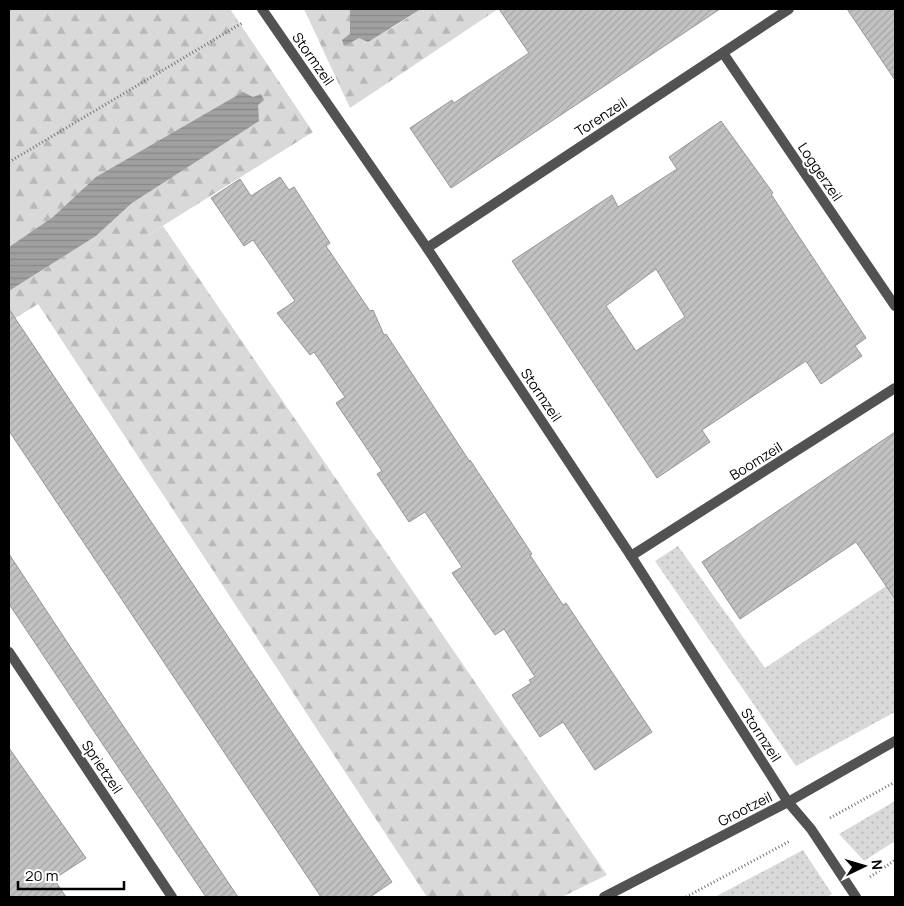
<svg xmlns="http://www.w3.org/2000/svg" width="904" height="906" font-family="Manrope,sans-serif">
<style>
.grass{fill:url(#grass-dots)}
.forest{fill:url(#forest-firs)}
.water{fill:url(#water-rules)}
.building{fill:url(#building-hatch);stroke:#969696;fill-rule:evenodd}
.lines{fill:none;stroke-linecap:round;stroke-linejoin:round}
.path{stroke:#747474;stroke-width:3;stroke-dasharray:1 2.5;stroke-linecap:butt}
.minor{stroke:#525252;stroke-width:10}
.labels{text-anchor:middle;stroke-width:4;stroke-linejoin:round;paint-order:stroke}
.street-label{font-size:14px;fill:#000;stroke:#fff}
</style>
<defs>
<pattern id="grass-dots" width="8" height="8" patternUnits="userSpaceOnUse" patternTransform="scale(1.25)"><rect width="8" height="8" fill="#d9d9d9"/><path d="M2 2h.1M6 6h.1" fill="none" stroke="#b8b8b8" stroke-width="1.8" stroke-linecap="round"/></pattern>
<pattern id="forest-firs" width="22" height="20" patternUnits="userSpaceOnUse" patternTransform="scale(1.25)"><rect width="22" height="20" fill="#d9d9d9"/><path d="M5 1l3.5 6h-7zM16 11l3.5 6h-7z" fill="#b8b8b8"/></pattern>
<pattern id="water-rules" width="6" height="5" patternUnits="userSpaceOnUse" patternTransform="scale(1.25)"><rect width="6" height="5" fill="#a0a0a0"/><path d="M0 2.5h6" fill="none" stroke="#888"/></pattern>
<pattern id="building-hatch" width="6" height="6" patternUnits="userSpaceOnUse" patternTransform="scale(1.25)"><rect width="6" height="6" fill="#c2c2c2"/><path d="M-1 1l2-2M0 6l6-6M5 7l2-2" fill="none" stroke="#a5a5a5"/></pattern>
</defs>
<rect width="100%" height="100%" fill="#fff"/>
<g class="grass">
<polygon points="678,546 765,668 895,580 895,712 796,766 655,561"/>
<polygon points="895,801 895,841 864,861 839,834"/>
<polygon points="803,850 832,894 827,897 715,897"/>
</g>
<g class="forest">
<polygon points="9,9 230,9 313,132 140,240 163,226 607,875 562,897 427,897 38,304 9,322 9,291 96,236 132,203 53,217 9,247"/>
<polygon points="304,9 350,9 350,35 359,38 392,28 421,9 498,9 350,108"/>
</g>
<g class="water">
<polygon points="350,9 421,9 368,42 359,38 344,46 342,40 350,34"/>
<polygon points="243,92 253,97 261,94 264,100 258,105 259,121 132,203 96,236 9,291 9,247 53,217 96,177"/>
</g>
<g class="building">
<polygon points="499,9 720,9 451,188 410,128 452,100 454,103 529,53"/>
<polygon points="847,9 895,9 895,80"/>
<path d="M721 121 773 193 771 194 786 217 866 338 855 346 862 356 821 384 806 361 702 430 710 442 657 478 512 261 612 195 618 207 677 169 669 157ZM656 269 685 317 636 351 606 306Z"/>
<polygon points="280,177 289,190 294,187 330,243 326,246 370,311 373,310 384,335 386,334 470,462 470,460 532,554 530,555 563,605 566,603 652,732 595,770 563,722 540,737 512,695 531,683 529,680 535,677 504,629 495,635 452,573 462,567 425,512 409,522 377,474 382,471 336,403 345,397 314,352 310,355 277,313 295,301 253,240 244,246 211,198 240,179 251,196"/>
<polygon points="9,309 392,882 370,897 321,897 9,431"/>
<polygon points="895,432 895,599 856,542 740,619 702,562"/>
<polygon points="9,554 73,651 238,897 206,897 89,724 9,604"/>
<polygon points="9,748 86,858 54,879 66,897 9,897"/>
</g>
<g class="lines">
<g class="path">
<polyline points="9,162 242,23"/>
<polyline points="830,818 895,782"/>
<polyline points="870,877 895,860"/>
<polyline points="686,897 790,841"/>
</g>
<g class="minor">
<polyline points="262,9 427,248 631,556 788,802 811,829 856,897"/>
<polyline points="723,53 895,306"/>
<polyline points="427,248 789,9"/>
<polyline points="631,556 895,388"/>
<polyline points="9,652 172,897"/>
<polyline points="604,897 788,802 895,741"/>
</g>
</g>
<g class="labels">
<g class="street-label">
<text transform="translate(313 59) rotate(55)" y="5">Stormzeil</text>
<text transform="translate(601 117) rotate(-33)" y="5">Torenzeil</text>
<text transform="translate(820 172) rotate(56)" y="5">Loggerzeil</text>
<text transform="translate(541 395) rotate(56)" y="5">Stormzeil</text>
<text transform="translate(756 461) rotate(-32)" y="5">Boomzeil</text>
<text transform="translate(761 735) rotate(57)" y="5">Stormzeil</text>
<text transform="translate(102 767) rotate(56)" y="5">Sprietzeil</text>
<text transform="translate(745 809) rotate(-27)" y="5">Grootzeil</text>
</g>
</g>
<rect width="904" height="906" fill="none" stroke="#000000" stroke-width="20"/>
<g transform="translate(864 866) rotate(85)" stroke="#ffffff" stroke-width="4" paint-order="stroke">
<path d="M0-4L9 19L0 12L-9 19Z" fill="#000000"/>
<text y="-8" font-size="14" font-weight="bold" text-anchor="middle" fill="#000000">N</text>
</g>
<path d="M18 881v8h106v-8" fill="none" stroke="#000000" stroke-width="2.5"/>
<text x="25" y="881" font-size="15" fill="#000000" stroke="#ffffff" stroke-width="4" paint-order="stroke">20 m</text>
</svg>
